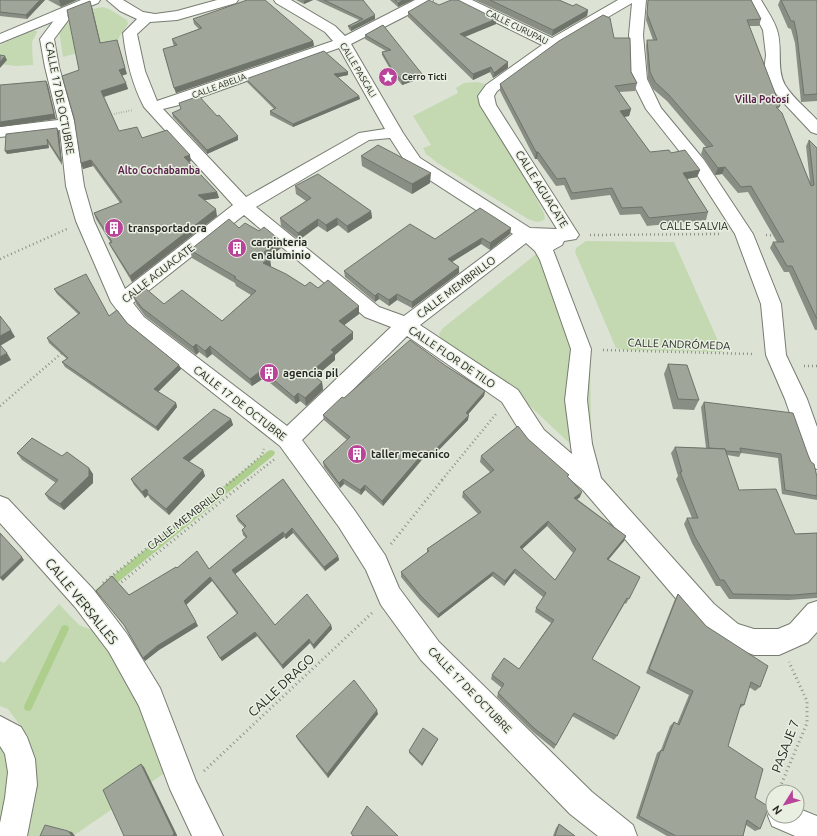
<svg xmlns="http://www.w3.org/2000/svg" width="817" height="836" font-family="Ubuntu,sans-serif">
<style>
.green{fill:#c4d9b1}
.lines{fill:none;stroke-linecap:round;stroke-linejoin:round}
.stream{fill:#aece8d;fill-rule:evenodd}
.pedestrian-casing{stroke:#767c70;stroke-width:2}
.minor-casing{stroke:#767c70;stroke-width:2}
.tertiary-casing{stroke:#767c70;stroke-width:2}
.path-far2{stroke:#8d9389;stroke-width:2;stroke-dasharray:0.5 2;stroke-linecap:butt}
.path-far1{stroke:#8d9389;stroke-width:2.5;stroke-dasharray:1 3;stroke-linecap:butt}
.path{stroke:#8d9389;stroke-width:3;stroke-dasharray:1 3.5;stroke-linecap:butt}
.pedestrian{fill:#fff;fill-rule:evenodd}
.minor{fill:#fff;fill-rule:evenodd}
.tertiary{fill:#fff;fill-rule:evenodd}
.wall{fill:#898e84;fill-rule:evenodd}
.shaded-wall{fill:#6f746b}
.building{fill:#9fa599;stroke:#6f746b;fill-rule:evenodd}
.labels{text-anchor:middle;stroke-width:3;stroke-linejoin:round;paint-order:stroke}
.far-street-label{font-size:9px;fill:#272a25;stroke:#e9f0e2}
.far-poi-label{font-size:9px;font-weight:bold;fill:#272a25;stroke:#e9f0e2;text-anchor:start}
.far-neighbourhood-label{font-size:10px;font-weight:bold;fill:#5b224c;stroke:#e9f0e2}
.street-label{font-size:11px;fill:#272a25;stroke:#e9f0e2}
.poi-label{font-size:11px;font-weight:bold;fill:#272a25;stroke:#e9f0e2;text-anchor:start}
.near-street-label{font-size:13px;fill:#272a25;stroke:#e9f0e2}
</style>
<rect width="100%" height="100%" fill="#dce3d5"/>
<g class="green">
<path d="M103 7 109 9 127 20 128 24 119 37 118 42 63 57 59 30C69 19 87 9 103 7Z"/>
<polygon points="31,31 37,31 37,32 32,42 33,65 16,66 0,64 0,45"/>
<path d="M477 82 489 85 495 122 544 213 545 219C539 224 534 221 528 219L439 164 426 154 423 148 431 145 413 116 458 93 456 88 464 83Z"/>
<polygon points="586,241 674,242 723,352 624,350 616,348 575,252 576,248"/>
<polygon points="540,251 590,356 591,425 588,446 581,454 531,407 507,386 441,340 439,334 443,328"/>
<polygon points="59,604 79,625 99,633 131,683 166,772 73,836 22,836 30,756 28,736 8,709 0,706 0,661 4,663"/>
<polygon points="0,746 4,750 9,766 0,836"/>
</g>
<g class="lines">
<g class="stream">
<polygon points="271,450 274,451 275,453 274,455 101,596 98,597 95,596 94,593 95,590 268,451"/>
<polygon points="65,625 68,626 69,629 31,710 28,711 25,710 24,707 25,704 62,626"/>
</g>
<g class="pedestrian-casing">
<polygon id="pedestrian" points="773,805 773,816 797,816 797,808 817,816 817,836 795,836 772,826 768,816"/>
</g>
<g class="minor-casing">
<g id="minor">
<path d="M107 0H123L143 12 155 14 177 11 217 0H238L236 3 177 20 150 22 137 34 145 71 157 101 333 41 325 32 276 3 274 0H291L335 26 345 36 415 0H433L431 3 351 44 403 133 420 158 530 228 557 229 480 105 478 96 486 85 542 45 456 3 454 0H472L552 38 618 0H646L643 35 647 79 661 108 704 160 753 234 781 304 786 355 807 399 817 427V469L809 466 806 459 785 399 766 355 761 304 735 234 692 167 646 109 631 79 629 35 632 3 557 47 497 91 494 96 496 105 579 235 576 239 564 241 562 245 553 250 591 349 587 400 592 444 601 478 714 604 738 624 754 629H778L790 624 808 604 817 601V632L808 642 779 655H754L721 643 696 622 583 490 528 444 502 402 407 336 302 440 355 511 385 555 399 588 439 642 592 792 633 825 637 836H598L570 814 421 660 381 605 366 570 339 527 280 446 130 327 111 302 76 221 66 186 60 130 0 137V127L58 120 45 67 40 39 55 19 53 14 55 11 60 10 65 11 69 19 54 39 59 67 75 124 84 186 94 221 125 289 233 205 144 107C132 84 126 59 123 33L137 19 120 11ZM339 48 385 129 359 133 246 197 163 109 179 105ZM390 138 408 166 513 234 404 316 379 307 256 207 369 140ZM244 215 365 317 391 327 287 426 144 317 133 303ZM526 243 535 251 540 260 571 349 565 400 572 454 544 430 518 390 420 325Z"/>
<path d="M747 0H761C766 9 774 20 777 30 783 49 776 68 785 85 793 98 807 109 817 120V134L811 132 782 101 770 86 764 71 766 55 763 30Z"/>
<polygon points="0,716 21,727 27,737 35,759 37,785 27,836 0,836 0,823 5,798 8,772 5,754 0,746"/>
</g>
</g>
<g class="tertiary-casing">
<g id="tertiary">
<polygon points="81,0 100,0 98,3 0,43 0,34"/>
<polygon points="0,496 8,499 93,589 127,634 160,688 196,781 223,836 192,836 170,789 139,706 109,652 75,607 0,523"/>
</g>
</g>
<polyline class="path-far2" points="109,115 133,110"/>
<g class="path-far1">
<polyline points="590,235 721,234"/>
<polyline points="766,235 777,236"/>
<polyline points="0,259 67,229"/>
<polyline points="603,350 754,354"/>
<polyline points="804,366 817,366"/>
<polyline points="0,406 63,352"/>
<polyline points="233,480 262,455 264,449"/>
<polyline points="248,480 276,458"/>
<polyline points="442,480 496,414"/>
</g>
<g class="path">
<polyline points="391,544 443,479"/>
<polyline points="103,583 234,479"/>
<polyline points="118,585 249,479"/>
<polyline points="204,771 372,613"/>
<polyline points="778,792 807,723 807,701 789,662"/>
</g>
<use href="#pedestrian" class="pedestrian"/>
<use href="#minor" class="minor"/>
<use href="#tertiary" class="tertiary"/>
</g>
<g class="wall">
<polygon points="0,0 45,0 27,19 0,16"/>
<polygon points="48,0 77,0 61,7"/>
<polygon points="296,0 313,0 304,4"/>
<polygon points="316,0 363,0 375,19 351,31 349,29 348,26 359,20"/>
<polygon points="390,0 413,0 398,7"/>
<polygon points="475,0 559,0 573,6 588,10 587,16 552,36"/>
<polygon points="648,0 751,0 761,19 759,26 749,26 780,106 778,109 810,182 806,146 809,140 817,148 817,330 815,330 789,272 784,272 770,248 773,242 777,242 748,192 738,193 722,174 715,175 701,154 703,148 706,147 667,101 653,89 648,79 646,46 647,40 653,40 646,20"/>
<polygon points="780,0 817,0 817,101 801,102 795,43 791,29 788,28 778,5"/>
<polygon points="439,5 496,24 465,37 508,62 508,68 493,78 490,72 473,80 408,17 408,12"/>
<polygon points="92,7 100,43 127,74 122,75 128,89 104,97 119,131 142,138 191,161 189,162 217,192 219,198 204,200 217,216 132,282 112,249 109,243 111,243 96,219 94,213 120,203 93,166 83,169 79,70"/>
<polygon points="193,19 313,41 314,46 176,93 164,54 174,45 173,44 172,39 199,29 194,24"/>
<polygon points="383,25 422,78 402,85 393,74 382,55 382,52 386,51 365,39 365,35"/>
<polygon points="614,38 637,83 635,91 619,92 631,109 629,116 624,117 650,152 671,153 700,170 697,177 687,179 708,212 706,220 647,226 640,214 620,215 610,195 571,200 564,185 556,186 537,159 535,159 500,91 500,84"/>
<polygon points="348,72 348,75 338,77 359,96 360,99 293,127 270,115 270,111 274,109 247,82 246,79"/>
<polygon points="172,113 217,116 238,136 238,140 207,154 173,117"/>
<polygon points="59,132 62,165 48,143 49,148 7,154"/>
<polygon points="361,156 430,183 412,194 362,166"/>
<polygon points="295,186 371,211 372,218 348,233 338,225 327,232 318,226 299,240 281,226 280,218 306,201 296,194"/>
<polygon points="239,228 259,231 280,240 281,248 269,257 271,266 270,266 305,286 318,288 359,314 344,325 353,339 335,355 335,360 315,377 322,382 323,390 306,406 300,401 296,404 264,378 252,386 212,354 207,358 199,352 196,355 145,316 136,304 133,296 164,304 222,321 251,295 236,286 235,283 192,258 190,250"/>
<polygon points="511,228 510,234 490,250 481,244 452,262 459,273 412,308 397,300 389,306 379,299 375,302 345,277 344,271 435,239"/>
<polygon points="54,289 109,316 127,323 179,365 181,369 158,392 176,403 177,407 158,431 65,367 62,362 67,359 49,343 47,338 78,314 57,294"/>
<polygon points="668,364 699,400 694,410 673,409 664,374"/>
<polygon points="446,366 485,391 484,396 468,414 468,420 430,459 425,456 383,506 365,490 361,495 344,484 340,488 324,467 323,462 347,440 324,420 323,415 344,398"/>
<polygon points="704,402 808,455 817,477 817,500 782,494 778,458 741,453 739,457 727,455 739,490 795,534 817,533 817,598 816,598 789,600 729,599 720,586 716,586 692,543 684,524 687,518 692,518 676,479 678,476 671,453 675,447 706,448 701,407"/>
<polygon points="231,419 233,425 189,462 203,470 205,476 169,515 150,499 148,495 145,498 134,485 131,479"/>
<path d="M528 439 568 477 580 497 577 499 626 536 624 541 608 559 640 577 626 604 625 603 592 659 617 736 614 740 572 716 554 749 533 732 497 697 498 693 502 688 491 679 492 675 519 669 551 623 535 612 536 608 543 597 514 573 504 586 492 576 438 618 420 600 401 577V572L427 553V549L478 514 462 497 463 492 490 472 480 462 481 456ZM547 526 573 553 555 580 522 549Z"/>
<polygon points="17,453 62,456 93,474 93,483 64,510 49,500 45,494 56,483 22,460"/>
<polygon points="283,479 338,556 339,560 325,571 293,533 286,539 284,537 235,574 275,625 331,625 332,629 314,649 310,643 283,669 257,636 222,661 207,637 237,614 212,581 186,605 198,626 159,650 145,661 143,658 129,595 177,568 209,569 246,538 243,535 242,530 245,528 238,521 236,516"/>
<polygon points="678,594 760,687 755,691 749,687 744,705 739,709 728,746 755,798 760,829 755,831 746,825 743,836 667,836 636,818 657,753 661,750 670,726 674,722 677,724 689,695 646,673 675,599"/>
<polygon points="378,714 328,778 298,740 296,736"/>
<polygon points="438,739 437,741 422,766 409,753 409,751"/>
<polygon points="559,824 575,836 553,836 556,828"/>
</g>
<g class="shaded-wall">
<polygon points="40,0 45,0 27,19 26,15"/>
<polygon points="59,0 77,0 61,7"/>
<polygon points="306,0 313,0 304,4 304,1"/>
<polygon points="403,0 413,0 398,7 398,3"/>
<polygon points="90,1 92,7 102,49 100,43"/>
<polygon points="588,10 587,16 552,36 553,30"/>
<polygon points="375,15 375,19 351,31 351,27"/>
<polygon points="496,19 496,24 459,39 460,34"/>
<polygon points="117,40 127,74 121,76 119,70"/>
<polygon points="313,41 314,46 176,93 174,88"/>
<polygon points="5,56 7,60 0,68 0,62"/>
<polygon points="508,62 508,68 493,78 494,73"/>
<polygon points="491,67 490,72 473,80 473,74"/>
<polygon points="348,72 348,75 334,78 334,74"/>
<polygon points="422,74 422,78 402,85 402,81"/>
<polygon points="46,81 48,85 56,119 0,127 0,122"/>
<polygon points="126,83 128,89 103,97 101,91"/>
<polygon points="359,96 360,99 293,127 293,124"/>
<polygon points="631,109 629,116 618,118 620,111"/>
<polygon points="57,128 59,132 62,165 61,161"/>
<polygon points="238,136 238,140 207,154 207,150"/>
<polygon points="47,139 48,143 49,148 7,154 5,151"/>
<polygon points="536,152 538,152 537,159 535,159"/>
<polygon points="190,155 191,161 186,163 184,157"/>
<polygon points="91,160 93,166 83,169 81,163"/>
<polygon points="725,167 722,174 715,175 718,168"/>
<polygon points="700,170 697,177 681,180 683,173"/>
<polygon points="431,173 430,183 412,194 412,184"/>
<polygon points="217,192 219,198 199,201 198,195"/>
<polygon points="216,209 217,216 132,282 130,276"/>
<polygon points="371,211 372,218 348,233 347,226"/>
<polygon points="337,218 338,225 327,232 326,225"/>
<polygon points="318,219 318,226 299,240 298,233"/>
<polygon points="511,228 510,234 490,250 490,243"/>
<polygon points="482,238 481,244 447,265 448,259"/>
<polygon points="280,240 281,248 264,261 263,253"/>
<polygon points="270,258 271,266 265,271 263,263"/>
<polygon points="459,267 459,273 412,308 412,302"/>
<polygon points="378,293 379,299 375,302 375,296"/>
<polygon points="397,294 397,300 389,306 389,300"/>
<polygon points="359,306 359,314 339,329 339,321"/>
<polygon points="11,330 15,337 0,346 0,336"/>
<polygon points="353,332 353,339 335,355 335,360 311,380 310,373 331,350"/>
<polygon points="196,344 199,352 196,355 193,347"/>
<polygon points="210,346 212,354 207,358 205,351"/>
<polygon points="7,353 11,360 0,366 0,357"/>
<polygon points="179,365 181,369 156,394 154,389"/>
<polygon points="262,370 264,378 252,386 250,379"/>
<polygon points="322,382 323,390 306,406 305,398"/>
<polygon points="485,391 484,396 465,418 466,413"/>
<polygon points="298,393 300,401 296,404 294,397"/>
<polygon points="176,403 177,407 158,431 156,427"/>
<polygon points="469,415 468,420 430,459 431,454"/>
<polygon points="231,419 233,425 186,464 183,458"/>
<polygon points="425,451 425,456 383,506 382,501"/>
<polygon points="89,468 93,474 93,483 64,510 60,504"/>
<polygon points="203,470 205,476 169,515 166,509"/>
<polygon points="343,479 344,484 340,488 339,483"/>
<polygon points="365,485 365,490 361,495 360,490"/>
<polygon points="146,489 149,494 147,493 148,495 145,498 142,492"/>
<polygon points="582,492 580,497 573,503 574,498"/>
<polygon points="548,521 547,526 519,552 520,547"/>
<polygon points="292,528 293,533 286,539 285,535"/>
<polygon points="283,532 284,537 234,575 232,570"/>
<polygon points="626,536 624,541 605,564 607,559"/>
<polygon points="338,556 339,560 325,571 324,567"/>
<polygon points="22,557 24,560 3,581 0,578"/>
<polygon points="515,569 514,573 504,586 505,581"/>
<polygon points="493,572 492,576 438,618 439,614"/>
<polygon points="210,577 212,581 186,605 184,601"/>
<polygon points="196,622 198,626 159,650 145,661 143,658 157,646"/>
<polygon points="331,625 332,629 314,649 313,645"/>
<polygon points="255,632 257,636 222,661 220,658"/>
<polygon points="309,639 310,643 283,669 282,665"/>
<polygon points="377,710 378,714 328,778 327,774"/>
<polygon points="438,739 437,741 422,766 422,764"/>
<polygon points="141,764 144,767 177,835 177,836 173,836"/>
<polygon points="68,831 72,832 75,836 72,836"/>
</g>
<g class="building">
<polygon points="0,0 40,0 26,15 0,12"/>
<polygon points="247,0 265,0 313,41 174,88 163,49 177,45 172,39 202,28 193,19"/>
<polygon points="324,0 363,0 375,15 351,27 348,26 363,19"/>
<polygon points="395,0 403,0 398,3"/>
<polygon points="429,0 439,5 451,0 458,0 496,19 460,34 508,62 494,73 491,67 473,74 408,12"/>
<polygon points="490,0 559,0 573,6 576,4 588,10 553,30"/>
<polygon points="648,0 751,0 761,19 747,20 780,106 776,107 782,113 811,186 814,185 809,140 817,148 817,319 792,266 787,266 773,242 784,242 751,186 741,187 725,167 718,168 703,148 713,146 669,95 655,82 650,72 647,40 657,40 647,14"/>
<polygon points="781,0 817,0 817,94 804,95 797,35 794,21 791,21"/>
<polygon points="90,1 100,43 117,40 125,68 119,70 126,83 101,91 119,131 137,127 142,138 167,130 190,155 184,157 217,192 198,195 216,209 130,276 109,243 112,242 94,213 122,202 91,160 81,163 74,118 62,76 79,70 67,10"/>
<polygon points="603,15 610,18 614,38 630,38 631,72 637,83 615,86 631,109 620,111 650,152 669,150 671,153 685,150 700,170 683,173 708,212 649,218 642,207 622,208 612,188 572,193 565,178 557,179 538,152 536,152 500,84 559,41"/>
<polygon points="383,25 422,74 402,81 393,71 382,52 391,50 365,35"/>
<polygon points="324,51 348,72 334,74 359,96 293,124 270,111 276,108 246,79"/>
<polygon points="0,55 5,56 0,62"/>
<polygon points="46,81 54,114 0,122 0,85"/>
<polygon points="199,96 217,116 219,115 238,136 207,150 172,113 181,109 179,103"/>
<polygon points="57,128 61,161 47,139 48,145 5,151 6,134"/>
<polygon points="378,145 431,173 412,184 361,156"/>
<polygon points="318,174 371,211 347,226 337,218 326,225 318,219 298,233 280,218 311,198 295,186"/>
<polygon points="480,208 511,228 490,243 482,238 448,259 459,267 412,302 397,294 389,300 378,293 375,296 344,271 410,224 435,239"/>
<polygon points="229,219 239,228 245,223 259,231 264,227 280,240 263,253 270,258 263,263 286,274 305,286 310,282 318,288 328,280 359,306 339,321 353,332 331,350 334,352 310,373 322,382 305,398 298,393 294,397 262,370 250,379 210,346 205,351 196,344 193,347 142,308 133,296 145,288 164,304 182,290 222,321 256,291 234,278 236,277 190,250"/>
<polygon points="86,274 109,316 117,310 127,323 179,365 154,389 176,403 156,427 62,362 68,358 47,338 80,313 54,289"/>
<polygon points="0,316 11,330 0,336"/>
<polygon points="410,340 446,366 485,391 466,413 469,415 431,454 425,451 382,501 365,485 360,490 343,479 339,483 323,462 350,437 323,415 342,397 344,398"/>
<polygon points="0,345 7,353 0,357"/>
<polygon points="668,364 687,365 699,400 678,399"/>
<polygon points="704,402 793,413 808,455 811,462 814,464 817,477 817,496 785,490 781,454 740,448 741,452 726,451 725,449 709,448"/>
<polygon points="214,409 231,419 183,458 203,470 166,509 147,493 148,491 146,489 142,492 131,479"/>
<path d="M518 426 528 439 569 475 567 476 582 492 574 498 626 536 607 559 640 577 629 599 627 598 592 659 640 687 617 736 574 713 556 745 535 729 498 693 504 684 492 675 504 658 519 669 554 620 536 608 546 593 515 569 505 581 493 572 439 614 421 596 401 572 429 551 427 549 481 512 463 492 494 470 481 456ZM548 521 576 549 555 580 520 547Z"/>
<polygon points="32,438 62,456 67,452 89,468 89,476 60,504 45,494 58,480 17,453"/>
<polygon points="675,447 725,449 739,490 776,489 795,534 817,533 817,593 794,595 733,594 724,580 720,580 695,537 687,518 698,518 680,472 682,472"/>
<polygon points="283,479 338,556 324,567 292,528 285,535 283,532 232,570 275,625 307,594 331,625 313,645 309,639 282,665 255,632 220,658 207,637 238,613 210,577 184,601 196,622 157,646 143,658 124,625 96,591 112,576 129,595 176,567 177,568 197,551 209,569 247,537 242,530 246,526 236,516"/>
<polygon points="0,533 22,557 0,578"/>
<polygon points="678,594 706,626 768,666 760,687 751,682 744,705 741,704 728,746 763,769 755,798 769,807 760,829 747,820 743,836 676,836 639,816 661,750 663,751 674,722 679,725 693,691 649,669"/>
<polygon points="354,680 377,710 327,774 296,736"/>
<polygon points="423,728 438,739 422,764 409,751"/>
<polygon points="141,764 174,833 173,836 124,836 103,790"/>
<polygon points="367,806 398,836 353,836 351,833"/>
<polygon points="559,824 575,836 555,836"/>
<polygon points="45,825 68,831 72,836 40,836"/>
</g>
<defs>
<g id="sight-disc" transform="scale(1)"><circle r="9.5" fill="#ba449a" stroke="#e9f0e2"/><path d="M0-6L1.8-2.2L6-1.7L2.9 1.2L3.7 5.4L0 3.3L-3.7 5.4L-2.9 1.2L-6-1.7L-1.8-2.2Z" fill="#fff"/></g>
<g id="building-disc" transform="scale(1)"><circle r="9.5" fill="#ba449a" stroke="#e9f0e2"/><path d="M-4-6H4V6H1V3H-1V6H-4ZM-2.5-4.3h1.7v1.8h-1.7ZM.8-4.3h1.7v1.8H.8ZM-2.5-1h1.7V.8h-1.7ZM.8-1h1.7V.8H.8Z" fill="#fff"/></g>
</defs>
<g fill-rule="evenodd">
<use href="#sight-disc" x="388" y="77"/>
<use href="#building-disc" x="114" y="228"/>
<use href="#building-disc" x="237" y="248"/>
<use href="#building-disc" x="269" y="373"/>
<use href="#building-disc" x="357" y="454"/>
</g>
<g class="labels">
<g class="far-street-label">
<text transform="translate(517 27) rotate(26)" y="3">CALLE CURUPAU</text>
<text transform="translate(358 70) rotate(59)" y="3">CALLE PASCALI</text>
<text transform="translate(219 86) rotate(-20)" y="3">CALLE ABELIA</text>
</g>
<g class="far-poi-label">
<text x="402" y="80">Cerro Ticti</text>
</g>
<g class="far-neighbourhood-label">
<text x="762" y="103">Villa Potosí</text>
<text x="159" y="174">Alto Cochabamba</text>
</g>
<g class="street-label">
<text transform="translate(60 98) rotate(79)" y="4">CALLE 17 DE OCTUBRE</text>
<text transform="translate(542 189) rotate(58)" y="4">CALLE AGUACATE</text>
<text x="694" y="230">CALLE SALVIA</text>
<text transform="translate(158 273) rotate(-38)" y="4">CALLE AGUACATE</text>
<text transform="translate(456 287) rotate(-37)" y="4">CALLE MEMBRILLO</text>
<text transform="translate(679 344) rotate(2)" y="4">CALLE ANDRÓMEDA</text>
<text transform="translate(452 357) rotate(34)" y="4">CALLE FLOR DE TILO</text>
<text transform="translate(240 403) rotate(38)" y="4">CALLE 17 DE OCTUBRE</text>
<text transform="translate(186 518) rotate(-38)" y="4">CALLE MEMBRILLO</text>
<text transform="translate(470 690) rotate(46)" y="4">CALLE 17 DE OCTUBRE</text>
</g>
<g class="poi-label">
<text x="128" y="232">transportadora</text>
<text x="251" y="246">carpinteria<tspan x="251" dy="13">en aluminio</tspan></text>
<text x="283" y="377">agencia pil</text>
<text x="371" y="458">taller mecanico</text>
</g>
<g class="near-street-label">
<text transform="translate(82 601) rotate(51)" y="5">CALLE VERSALLES</text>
<text transform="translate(281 685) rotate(-43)" y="5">CALLE DRAGO</text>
<text transform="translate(785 746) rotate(-69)" y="5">PASAJE 7</text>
</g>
</g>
<g transform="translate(785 804) rotate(233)"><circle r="19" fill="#e9f0e2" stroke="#9ba196"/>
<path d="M0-3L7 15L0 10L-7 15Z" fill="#ba449a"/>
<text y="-6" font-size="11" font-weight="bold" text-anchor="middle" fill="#272a25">N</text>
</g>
</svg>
